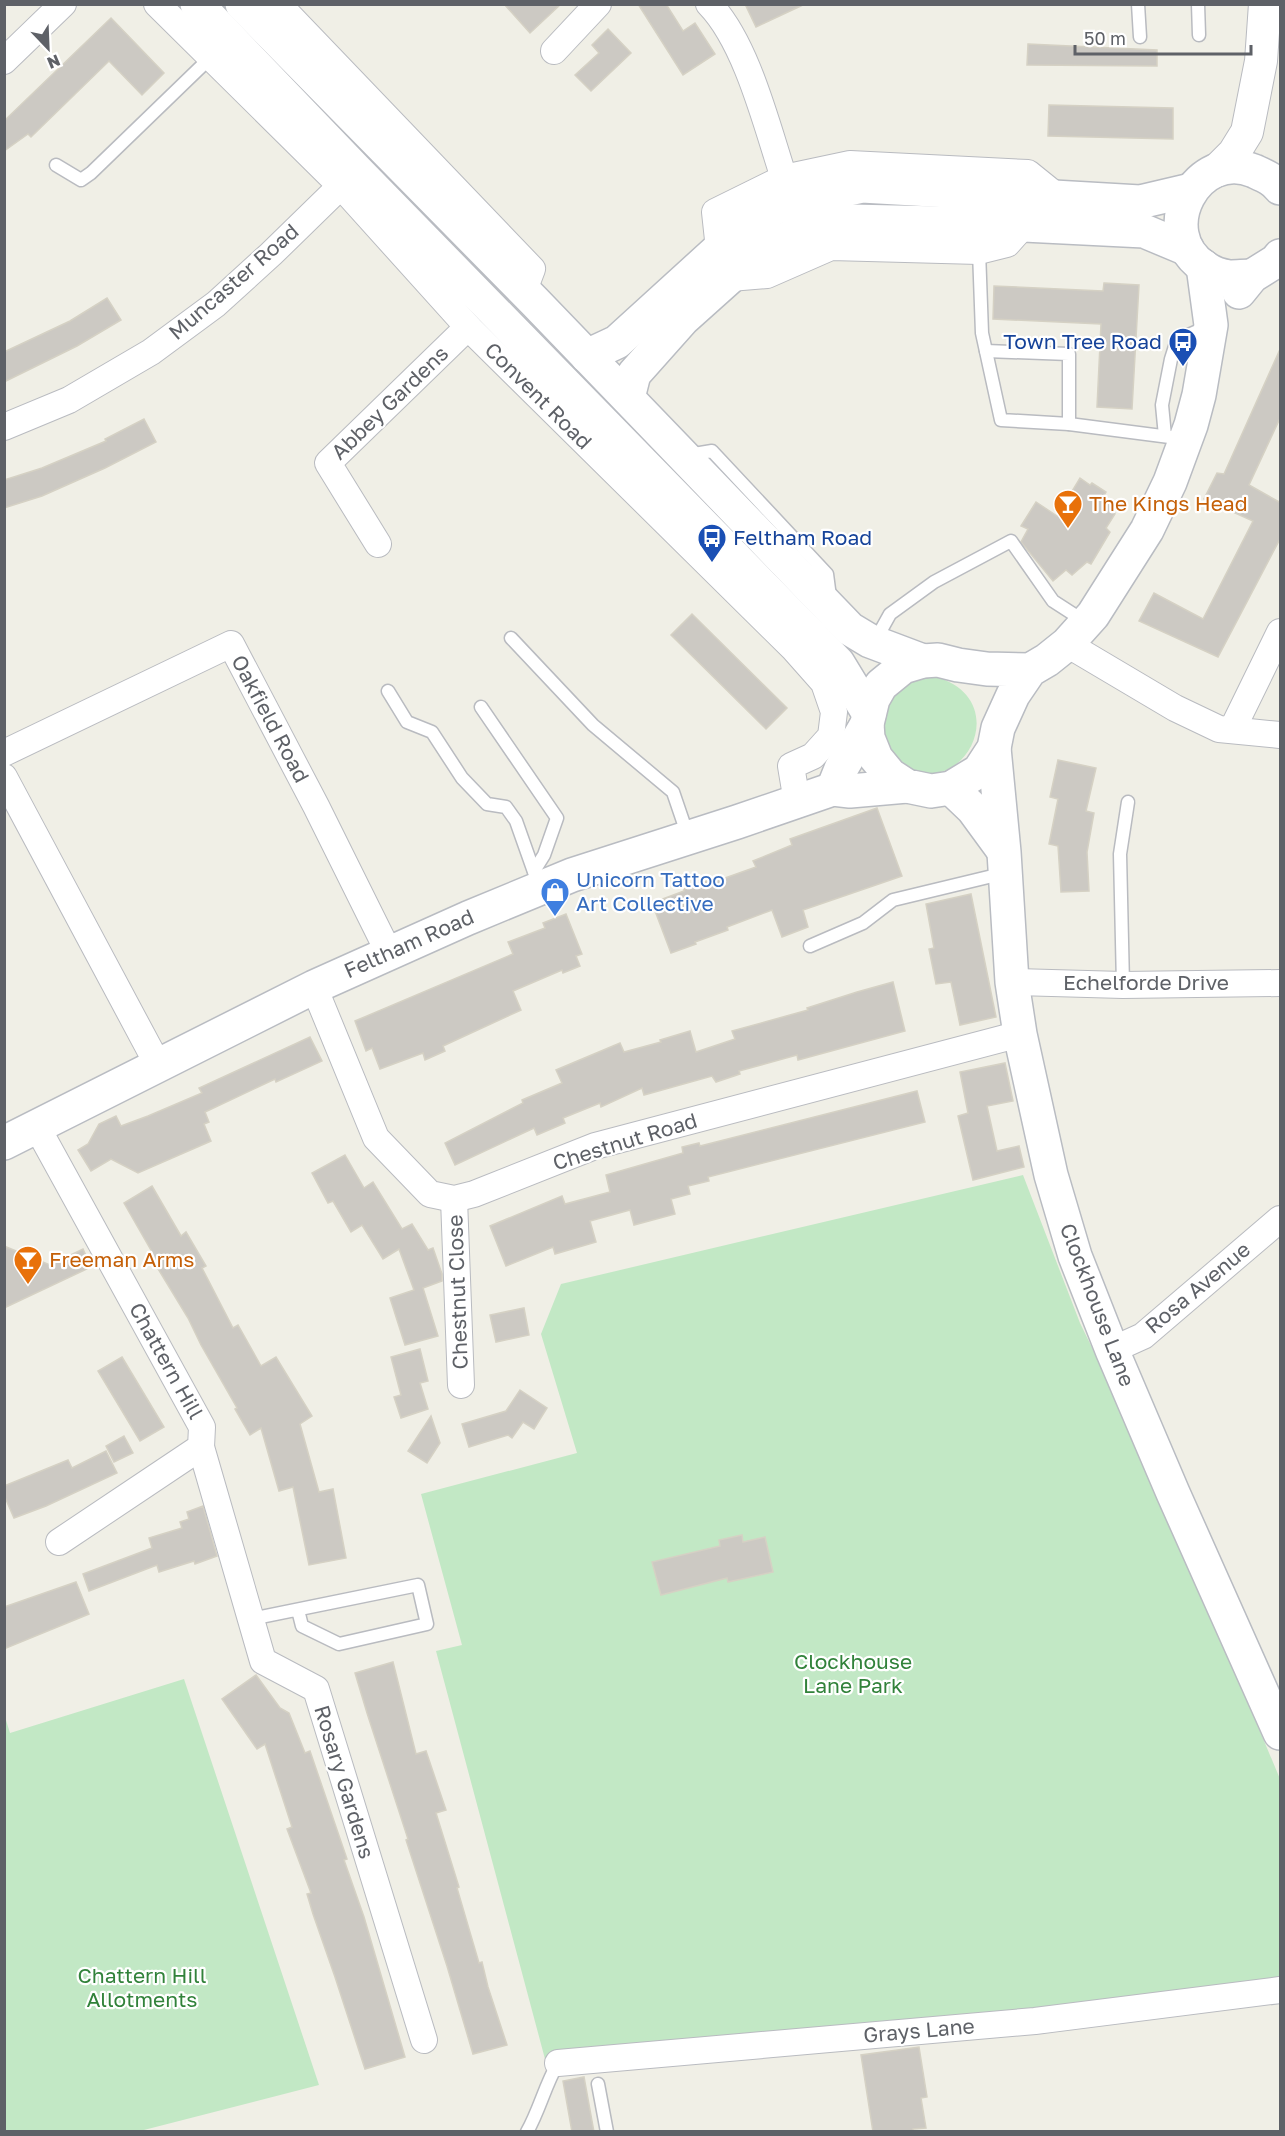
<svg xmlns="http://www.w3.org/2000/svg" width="1285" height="2136" font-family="'Golos Text',sans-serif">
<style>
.green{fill:#c2e8c5}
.building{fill:#ccc9c3;stroke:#d5d1c4;stroke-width:1.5}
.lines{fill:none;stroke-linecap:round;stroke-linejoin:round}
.service-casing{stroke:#b9bbc0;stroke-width:15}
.minor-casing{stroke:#b9bbc0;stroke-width:28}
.tertiary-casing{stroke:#b9bbc0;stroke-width:34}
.secondary-casing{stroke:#b9bcc2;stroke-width:36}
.service{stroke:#fff;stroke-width:12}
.minor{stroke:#fff;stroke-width:26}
.tertiary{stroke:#fff;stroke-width:32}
.secondary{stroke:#fff;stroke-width:33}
.labels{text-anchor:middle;stroke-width:4.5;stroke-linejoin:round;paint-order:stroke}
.street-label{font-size:21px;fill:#5e6167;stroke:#fff}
.transit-label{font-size:21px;fill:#164399;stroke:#fff;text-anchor:end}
.food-label{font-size:21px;fill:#c56008;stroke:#fff;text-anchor:start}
.shop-label{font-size:21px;fill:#366cbe;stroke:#fff;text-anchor:start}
.park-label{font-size:21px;fill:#31823a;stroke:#fff}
</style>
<rect width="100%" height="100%" fill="#f0efe6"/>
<g class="green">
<path d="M933 676C1015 697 967 798 907 768 901 765 896 757 891 752 888 749 884 745 883 741 881 734 880 715 882 709 884 704 890 699 893 694 896 691 898 685 902 683 910 679 924 678 933 676Z"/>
<polygon points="1023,1175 1080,1323 1144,1454 1280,1779 1280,1982 1059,2011 545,2059 436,1651 462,1645 421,1494 577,1453 541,1334 561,1284"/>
<polygon points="184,1679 319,2085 140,2131 5,2131 5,1717 10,1733"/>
</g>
<g class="building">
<polygon points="504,4 561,4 530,33"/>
<polygon points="638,4 666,4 683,31 695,23 715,54 683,75"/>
<polygon points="745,4 805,4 756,27"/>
<polygon points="111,18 164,73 142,95 109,61 31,137 28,134 4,151 4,121"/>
<polygon points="608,29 631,53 591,91 575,75 599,53 592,45"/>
<polygon points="1028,44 1157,50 1157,66 1027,65"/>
<polygon points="1049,105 1173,108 1173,139 1048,136"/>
<polygon points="1104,283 1139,285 1132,409 1097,407 1101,324 993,319 994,286 1103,291"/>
<polygon points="107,298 121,320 77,346 4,382 4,352 70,321"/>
<polygon points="1281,347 1281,416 1249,485 1281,503 1281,537 1218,657 1139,621 1154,593 1203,619 1253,521 1204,499 1217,473 1224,474"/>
<polygon points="144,419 156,442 105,468 42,496 4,508 4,480 42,468 106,441 105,439"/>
<polygon points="1080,478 1090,485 1092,483 1106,492 1102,500 1113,507 1115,514 1106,528 1110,532 1091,564 1087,562 1072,575 1066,570 1053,581 1021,542 1028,529 1021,526 1036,502 1057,516"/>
<polygon points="692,614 787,708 766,729 671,635"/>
<polygon points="1058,760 1096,768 1086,811 1094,813 1087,852 1089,891 1061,892 1058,846 1049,844 1058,799 1050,797"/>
<polygon points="877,808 902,876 803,910 808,927 782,937 772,910 727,927 728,930 695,942 696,944 671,953 652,903 684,891 684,889 710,880 711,883 756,867 753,861 792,845 790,839"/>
<polygon points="971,894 996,1017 960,1025 951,982 936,984 929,949 934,948 926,904"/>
<polygon points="566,914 582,954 576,956 580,966 563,973 562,970 513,991 521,1010 443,1046 445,1051 425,1060 423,1053 380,1069 372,1048 366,1051 355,1021 513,954 508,942 545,928 543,923"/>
<polygon points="893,982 905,1031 798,1060 797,1055 739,1071 740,1074 716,1082 712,1076 644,1095 642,1088 601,1107 600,1103 563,1118 565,1123 537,1135 534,1128 455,1165 445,1143 523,1103 522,1100 562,1083 556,1070 620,1043 624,1052 661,1042 660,1040 690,1031 696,1052 735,1039 732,1031 808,1010 807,1008 857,992"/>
<polygon points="310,1037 322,1061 276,1082 275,1079 205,1112 209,1122 204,1124 211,1141 138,1173 111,1159 91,1171 78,1150 88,1144 99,1124 116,1116 121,1126 148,1116 202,1093 199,1088"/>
<polygon points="1005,1063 1013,1101 987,1106 997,1151 1019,1146 1024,1167 973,1180 958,1116 968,1113 960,1072"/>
<polygon points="917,1091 925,1122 708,1177 709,1181 688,1186 690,1194 671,1199 675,1214 634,1225 630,1210 590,1221 596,1242 555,1254 553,1247 506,1266 490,1226 562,1196 565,1204 610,1192 606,1175 683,1153 682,1147 699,1143 700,1146"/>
<polygon points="345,1155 364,1188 373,1182 402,1229 412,1224 428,1250 433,1248 442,1274 442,1281 423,1288 438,1336 405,1345 390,1298 414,1290 399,1249 383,1259 362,1225 351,1232 333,1201 328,1203 312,1173"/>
<polygon points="152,1186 181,1236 186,1232 206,1266 202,1268 233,1328 238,1325 261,1366 276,1357 312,1416 300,1424 319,1492 333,1489 346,1558 309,1565 293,1487 279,1491 261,1428 250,1435 235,1409 237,1408 201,1345 188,1318 149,1254 152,1252 124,1203"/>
<polygon points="4,1246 50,1265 83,1249 91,1267 4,1308"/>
<polygon points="524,1308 529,1335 496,1342 490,1315"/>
<polygon points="420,1349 428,1381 420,1383 428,1409 401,1418 394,1397 401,1395 391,1357"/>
<polygon points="122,1357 164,1427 140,1441 98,1371"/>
<polygon points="520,1390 547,1408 534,1429 523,1422 512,1438 508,1435 469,1447 462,1424 506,1411"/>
<polygon points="431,1416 440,1443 427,1463 408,1451"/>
<polygon points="124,1436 133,1453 114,1462 106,1446"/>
<polygon points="106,1451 117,1473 46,1506 14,1518 4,1495 4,1486 68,1460 72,1468"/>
<polygon points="203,1506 217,1556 195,1564 194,1561 159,1572 157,1565 89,1591 83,1574 152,1548 149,1538 182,1528 180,1522 189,1519 187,1512"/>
<polygon points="742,1535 743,1542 765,1537 773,1572 728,1582 727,1578 661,1595 652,1562 720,1546 719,1540"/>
<polygon points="76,1582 89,1614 4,1649 4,1607"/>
<polygon points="393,1662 416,1754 426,1751 446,1810 436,1813 459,1887 457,1888 479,1963 482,1962 488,1987 507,2045 473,2054 447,1966 406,1840 408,1839 367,1713 355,1673"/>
<polygon points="256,1675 280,1708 289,1713 305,1753 310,1751 347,1859 344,1860 364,1917 405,2057 365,2069 335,1977 313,1914 307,1894 311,1893 287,1829 292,1827 265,1744 257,1749 222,1699"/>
<polygon points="919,2047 927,2097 921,2098 926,2128 913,2129 913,2132 873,2132 861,2055"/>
<polygon points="584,2077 594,2132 572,2132 563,2081"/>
</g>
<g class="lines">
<g class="service-casing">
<g id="service">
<polyline points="1138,4 1140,37"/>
<polyline points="1198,4 1199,35"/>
<polyline points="56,165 81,180 91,173 211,57"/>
<polyline points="979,251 982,333 1001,420 1069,424 1185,439"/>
<polyline points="986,351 1069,354 1069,424"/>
<polyline points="1165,436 1162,405 1171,359 1177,340 1207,327"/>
<polyline points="688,455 712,451 827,574 830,597"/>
<polyline points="511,638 593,725 673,792 688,836"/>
<polyline points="875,641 890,614 934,582 1011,541 1053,601 1084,621"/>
<polyline points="388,691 407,722 432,732 462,778 487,804 506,807 516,821 539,886"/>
<polyline points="481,707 557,818 544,855 534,871"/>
<polyline points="810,946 863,923 893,900 1005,873"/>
<polyline points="1123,985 1120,854 1128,802"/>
<polyline points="251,1619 418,1585 427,1624 339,1644 302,1626 298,1610"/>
<polyline points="598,2084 607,2132"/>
<path d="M527 2132C540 2109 545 2085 558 2063"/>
</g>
</g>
<g class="minor-casing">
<g id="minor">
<polyline points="157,4 341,186 468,327 793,648 824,683 834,712 831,736 813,756 791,766 797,802"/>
<polyline points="278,4 532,269 524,290"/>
<path d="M709 4C747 43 767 127 784 178"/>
<polyline points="554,51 598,4"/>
<polyline points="4,61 63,4"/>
<polyline points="719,249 715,212 784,178 850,164 1028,173 1059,198"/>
<polyline points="730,278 767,275 831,247 979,251 1007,244 1024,225"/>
<polyline points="4,427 69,400 151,352 216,304 271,254 352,175"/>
<polyline points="378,544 328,463 468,327"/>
<polyline points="1067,644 1175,708 1219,729 1280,735"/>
<polyline points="1232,730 1280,632"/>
<polyline points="4,753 231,644 316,806 389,953"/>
<polyline points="4,777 158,1065"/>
<polyline points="1012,982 1123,985 1280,983"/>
<polyline points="314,987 376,1138 430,1194 454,1199 474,1194 595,1146 1020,1034"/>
<polyline points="37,1127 202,1427 201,1447 59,1542"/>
<polyline points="454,1199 461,1385"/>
<polyline points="1112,1350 1143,1336 1280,1219"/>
<polyline points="201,1447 263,1661 316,1689 424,2040"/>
<polyline points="558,2063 1035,2021 1280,1990"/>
</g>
</g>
<g class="tertiary-casing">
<polyline id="tertiary" points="1216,171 1234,153 1247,132 1261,61 1265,4"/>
</g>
<g class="secondary-casing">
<g id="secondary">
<polyline points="197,4 356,170 838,663 869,714"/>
<polyline points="242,4 536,303 850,629 870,641 923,661"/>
<path d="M1252 276C1245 276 1237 277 1229 277 1220 276 1211 272 1204 267 1152 232 1197 147 1254 171 1265 176 1273 179 1280 188"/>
<polyline points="1239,292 1252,276 1276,261 1280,256"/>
<polyline points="587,356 617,342 740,230 775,208 811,197 862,186 1140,202 1191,190"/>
<polyline points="628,398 634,374 683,319 750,259 801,231 850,221 1024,225 1144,231 1187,249"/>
<polyline points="1030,670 987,669 958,665 938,660 923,661 903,667 881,685 873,699 867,724 868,738 876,758 890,775 907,786 931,791 951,788 979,771 994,748 998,728 1013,695 1030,670 1047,660 1067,644 1093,615 1147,530 1170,482 1191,425 1199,395 1211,325 1203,266"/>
<polyline points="994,748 1004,852 1012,982 1020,1034 1051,1175 1075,1256 1112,1350 1173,1493 1280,1733"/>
<polyline points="951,788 973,809 1003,850"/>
<polyline points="833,789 841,769 867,724"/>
<polyline points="4,1143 314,987 468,918 572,875 737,822 833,789 850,791 907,786"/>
</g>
</g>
<use href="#service" class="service"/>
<use href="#minor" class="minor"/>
<use href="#tertiary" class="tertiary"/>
<use href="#secondary" class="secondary"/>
</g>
<defs>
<g id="bus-pin" transform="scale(1.5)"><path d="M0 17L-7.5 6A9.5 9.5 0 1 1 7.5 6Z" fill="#1a4fb4" stroke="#fff"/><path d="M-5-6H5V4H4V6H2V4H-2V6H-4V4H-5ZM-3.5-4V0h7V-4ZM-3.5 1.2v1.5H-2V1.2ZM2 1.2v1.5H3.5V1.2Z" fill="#fff"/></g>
<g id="bar-pin" transform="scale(1.5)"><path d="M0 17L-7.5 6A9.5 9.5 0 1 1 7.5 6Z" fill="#e8710a" stroke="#fff"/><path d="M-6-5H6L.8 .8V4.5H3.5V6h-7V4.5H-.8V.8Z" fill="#fff"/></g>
<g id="shop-pin" transform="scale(1.5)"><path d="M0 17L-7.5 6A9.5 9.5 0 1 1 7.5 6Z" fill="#3f7fe0" stroke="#fff"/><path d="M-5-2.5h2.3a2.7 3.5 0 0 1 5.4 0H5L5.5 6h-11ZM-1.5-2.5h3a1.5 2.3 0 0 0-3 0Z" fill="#fff"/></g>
</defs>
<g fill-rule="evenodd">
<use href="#bus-pin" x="1183" y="342"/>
<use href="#bar-pin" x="1068" y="504"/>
<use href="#bus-pin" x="712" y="538"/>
<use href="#shop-pin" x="555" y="892"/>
<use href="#bar-pin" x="28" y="1260"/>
</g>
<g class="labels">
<g class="street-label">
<text transform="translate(234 282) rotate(-41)" y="7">Muncaster Road</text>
<text transform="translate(538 396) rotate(45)" y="7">Convent Road</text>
<text transform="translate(390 403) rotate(-44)" y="7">Abbey Gardens</text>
<text transform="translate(270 719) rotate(62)" y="7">Oakfield Road</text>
<text transform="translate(409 944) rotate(-24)" y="7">Feltham Road</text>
<text x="1146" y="990">Echelforde Drive</text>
<text transform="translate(625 1142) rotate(-17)" y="7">Chestnut Road</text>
<text transform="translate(1198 1288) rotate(-40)" y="7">Rosa Avenue</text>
<text transform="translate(458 1292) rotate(-92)" y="7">Chestnut Close</text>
<text transform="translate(1097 1305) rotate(69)" y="7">Clockhouse Lane</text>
<text transform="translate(166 1361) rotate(61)" y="7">Chattern Hill</text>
<text transform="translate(344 1782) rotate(73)" y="7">Rosary Gardens</text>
<text transform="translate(919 2031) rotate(-5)" y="7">Grays Lane</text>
</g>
<g class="transit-label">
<text x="1162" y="349">Town Tree Road</text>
<text x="733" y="545" text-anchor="start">Feltham Road</text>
</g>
<g class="food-label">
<text x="1089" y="511">The Kings Head</text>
<text x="49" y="1267">Freeman Arms</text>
</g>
<g class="shop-label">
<text x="576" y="887">Unicorn Tattoo<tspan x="576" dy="24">Art Collective</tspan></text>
</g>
<g class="park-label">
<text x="853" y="1669">Clockhouse<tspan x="853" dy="24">Lane Park</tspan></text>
<text x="142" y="1983">Chattern Hill<tspan x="142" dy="24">Allotments</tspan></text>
</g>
</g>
<rect width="1285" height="2136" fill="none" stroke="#5e6167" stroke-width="12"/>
<g transform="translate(48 48) rotate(157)" stroke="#ffffff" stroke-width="4.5" paint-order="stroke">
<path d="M0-4.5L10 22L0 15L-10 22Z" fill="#5e6167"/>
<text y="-9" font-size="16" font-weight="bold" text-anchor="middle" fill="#5e6167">N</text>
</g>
<path d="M1075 45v9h176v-9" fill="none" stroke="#5e6167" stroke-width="3"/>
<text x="1084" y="45" font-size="18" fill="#5e6167" stroke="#ffffff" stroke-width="4.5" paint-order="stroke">50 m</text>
</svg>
